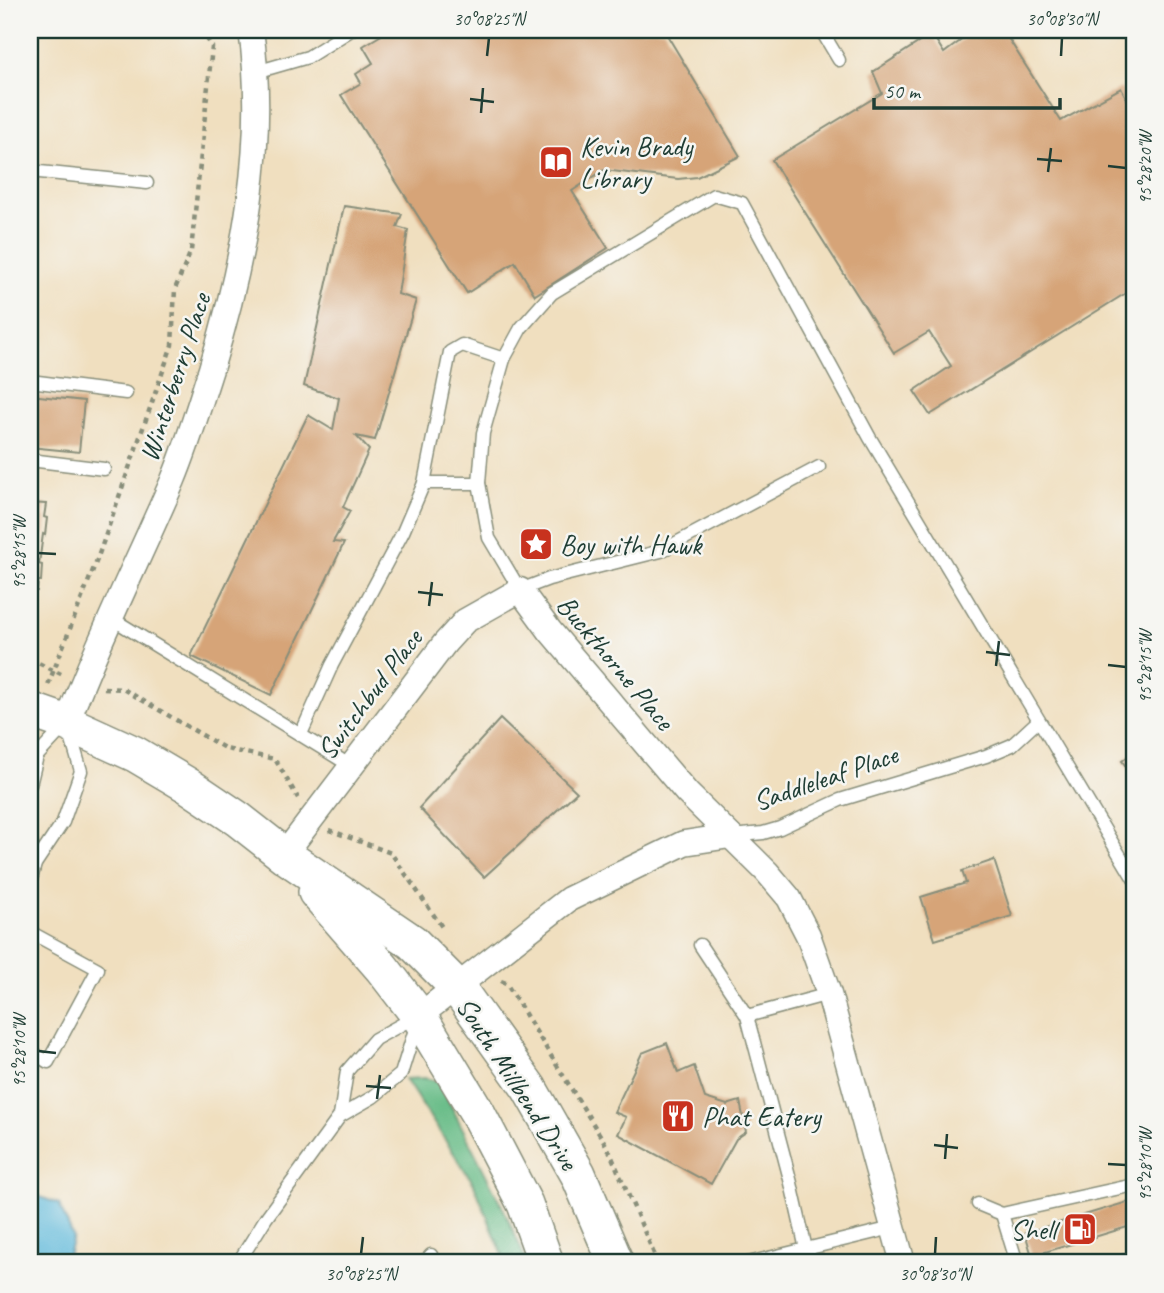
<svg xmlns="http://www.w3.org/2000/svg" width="1164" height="1293" font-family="Caveat,sans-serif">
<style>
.forest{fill:#6bbd89;stroke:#457d5e;stroke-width:2}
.water{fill:#5eb9db;stroke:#3e7b88;stroke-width:2}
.building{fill:#d6a478}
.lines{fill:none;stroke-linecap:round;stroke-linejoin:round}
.lane-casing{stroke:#888e7a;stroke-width:15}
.street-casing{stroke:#888e7a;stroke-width:27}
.secondary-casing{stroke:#888e7a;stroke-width:38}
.path{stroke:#888e7a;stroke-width:4.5;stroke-dasharray:5 5;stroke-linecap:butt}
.lane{stroke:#fff;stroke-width:12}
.street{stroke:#fff;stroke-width:24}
.secondary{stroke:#fff;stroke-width:35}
.ticks{fill:none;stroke:#1f3d34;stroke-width:2.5}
.labels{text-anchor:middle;stroke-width:5;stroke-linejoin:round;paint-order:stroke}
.poi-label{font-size:28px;fill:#1f3d34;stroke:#f6f6f2;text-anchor:start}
.street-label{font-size:28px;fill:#1f3d34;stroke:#f6f6f2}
.neatline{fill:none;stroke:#1f3d34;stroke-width:2.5}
.ticks-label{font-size:18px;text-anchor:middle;fill:#1f3d34}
</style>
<rect width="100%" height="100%" fill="#f6f6f2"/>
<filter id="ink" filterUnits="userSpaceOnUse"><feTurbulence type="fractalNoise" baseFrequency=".0143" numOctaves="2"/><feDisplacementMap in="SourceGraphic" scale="14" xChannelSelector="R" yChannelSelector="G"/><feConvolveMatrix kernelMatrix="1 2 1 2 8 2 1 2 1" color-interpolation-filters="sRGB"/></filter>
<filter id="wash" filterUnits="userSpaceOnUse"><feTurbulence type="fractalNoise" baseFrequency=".00686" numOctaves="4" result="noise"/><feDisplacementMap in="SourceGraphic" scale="28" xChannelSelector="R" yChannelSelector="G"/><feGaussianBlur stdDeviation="1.57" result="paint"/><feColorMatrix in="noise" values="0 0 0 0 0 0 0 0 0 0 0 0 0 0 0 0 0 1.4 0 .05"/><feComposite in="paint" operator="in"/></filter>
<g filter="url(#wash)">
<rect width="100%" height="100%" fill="#f0dfbf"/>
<polygon class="forest" points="425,1078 439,1082 505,1212 527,1263 506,1263 474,1184 405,1079"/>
<polygon class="water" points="30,1193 59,1204 73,1237 66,1263 30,1263"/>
<g id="blocks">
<g class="building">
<polygon points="390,30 664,30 740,156 697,177 678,179 604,170 572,191 608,248 535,295 515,262 467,293 341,95 361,83 356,74 373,63 363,46"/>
<polygon points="975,30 1003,30 1061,121 1121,88 1134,112 1134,288 930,415 914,391 951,366 929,332 894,353 772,160 882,93 873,72 932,34 944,53"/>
<polygon points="344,206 402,214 397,227 408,230 398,294 416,300 375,440 356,436 369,450 343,507 350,511 333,542 344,543 271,695 191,656 308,415 333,430 339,398 304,386"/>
<polygon points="30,395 84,401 79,452 30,447"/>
<polygon points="30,503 46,504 44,517 47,518 45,535 43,534 39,564 42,565 41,581 38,581 37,591 30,591"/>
<polygon points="500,719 577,792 484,877 419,808"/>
<polygon points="1134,752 1134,777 1122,761"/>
<polygon points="994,860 1012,916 935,940 921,897 966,883 962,871"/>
<polygon points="667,1043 678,1073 694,1066 705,1098 727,1105 740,1101 746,1132 736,1139 711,1184 618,1134 626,1117 614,1112 642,1053"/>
<polygon points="1134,1200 1134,1225 1032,1256 1025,1233"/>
</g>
</g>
</g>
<g filter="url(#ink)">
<use href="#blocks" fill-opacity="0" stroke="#888e7a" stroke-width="2"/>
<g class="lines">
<g class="lane-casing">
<g id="lane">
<polyline points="821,30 839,60"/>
<polyline points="256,72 308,57 351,30"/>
<polyline points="30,171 147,183"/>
<polyline points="30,381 126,393"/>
<polyline points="30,460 104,469"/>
<polyline points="819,467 661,551 549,579 520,590 489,538 479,483 483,433 504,359 521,328 552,293 714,195 742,203 870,438 1134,879"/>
<polyline points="424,483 450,352 462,345 504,359"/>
<polyline points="111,618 351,766"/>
<polyline points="301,734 332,665 403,532 424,483 479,483"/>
<polyline points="30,785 37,756 65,726"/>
<polyline points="731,836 763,833 780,828 840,800 986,756 1012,745 1038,721"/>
<polyline points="30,837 35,864"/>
<polyline points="30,884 35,864 63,822 81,771 69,730"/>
<polyline points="30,932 98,969 48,1062 30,1051"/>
<polyline points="700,945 747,1016 829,994"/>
<polyline points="747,1016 791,1183 806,1249 748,1263"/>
<polyline points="340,1116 347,1071 375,1039 417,1016"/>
<polyline points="978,1204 1002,1214 1134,1185"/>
<polyline points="1002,1214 1017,1263"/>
<polyline points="806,1249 892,1228"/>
<polyline points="238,1263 266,1218 340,1116 373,1097 401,1074 417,1023"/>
<polyline points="424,1263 431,1255"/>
<polyline points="1117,1263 1134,1258"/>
</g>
</g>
<g class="street-casing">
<g id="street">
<path d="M67 723C98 640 138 561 173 480 188 444 199 406 211 369 244 260 267 144 251 30"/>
<polyline points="284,855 445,643 465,621 520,590 550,631 687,793 767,872 789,898 808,935 829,994 903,1263"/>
<polyline points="419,1016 569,899 684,843 730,836"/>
</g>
</g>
<g class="secondary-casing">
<g id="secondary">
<polyline points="30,710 67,723 135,754 189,786 238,819 284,855 412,942 457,987 529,1088 578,1174 616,1263"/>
<polyline points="316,892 382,968 419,1016 477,1112 525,1204 546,1263"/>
</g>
</g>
<g class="path">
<polyline points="30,659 61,674"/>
<polyline points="48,685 98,557 172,345 175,289 191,251 212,47 202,30"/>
<polyline points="104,688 123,689 226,749 275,759 298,798"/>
<polyline points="329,830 391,853 442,927"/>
<polyline points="501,981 506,983 608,1148 658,1263"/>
</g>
<use href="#lane" class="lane"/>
<use href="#street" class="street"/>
<use href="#secondary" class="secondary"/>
</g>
</g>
<path class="ticks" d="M487 56 489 38M1061 56 1062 38M470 99 494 102M481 113 483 88M1037 159 1062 161M1108 166 1126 168M1048 172 1051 148M38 553 56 554M418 592 443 595M429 606 432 582M986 652 1010 655M1108 665 1126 667M996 666 999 641M38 1051 56 1053M366 1086 391 1088M377 1099 380 1075M934 1145 958 1148M945 1159 947 1134M1108 1164 1126 1165M361 1254 363 1237M935 1254 936 1237"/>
<defs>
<g id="library-square" transform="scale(1.75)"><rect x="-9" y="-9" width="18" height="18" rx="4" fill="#c8321e" stroke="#f6f6f2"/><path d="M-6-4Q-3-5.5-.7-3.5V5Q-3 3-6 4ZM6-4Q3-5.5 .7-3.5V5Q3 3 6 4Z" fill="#fff"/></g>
<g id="sight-square" transform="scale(1.75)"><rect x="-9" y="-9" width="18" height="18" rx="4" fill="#c8321e" stroke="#f6f6f2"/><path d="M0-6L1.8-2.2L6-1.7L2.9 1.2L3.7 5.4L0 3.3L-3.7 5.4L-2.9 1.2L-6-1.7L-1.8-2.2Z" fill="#fff"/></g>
<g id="restaurant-square" transform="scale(1.75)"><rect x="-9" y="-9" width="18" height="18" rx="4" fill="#c8321e" stroke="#f6f6f2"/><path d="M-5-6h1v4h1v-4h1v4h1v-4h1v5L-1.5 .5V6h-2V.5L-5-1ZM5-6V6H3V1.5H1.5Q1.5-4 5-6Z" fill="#fff"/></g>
<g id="fuel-square" transform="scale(1.75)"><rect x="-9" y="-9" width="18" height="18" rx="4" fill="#c8321e" stroke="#f6f6f2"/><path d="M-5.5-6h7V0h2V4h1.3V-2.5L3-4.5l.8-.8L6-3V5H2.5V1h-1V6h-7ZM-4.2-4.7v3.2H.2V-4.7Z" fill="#fff"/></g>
</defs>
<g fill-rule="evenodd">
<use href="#library-square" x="556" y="162"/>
<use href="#sight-square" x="536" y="544"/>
<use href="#restaurant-square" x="678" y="1116"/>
<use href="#fuel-square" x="1080" y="1229"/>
</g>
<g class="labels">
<g class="poi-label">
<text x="580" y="156">Kevin Brady<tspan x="580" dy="32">Library</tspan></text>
<text x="560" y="554">Boy with Hawk</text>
<text x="702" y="1126">Phat Eatery</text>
<text x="1056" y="1239" text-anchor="end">Shell</text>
</g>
<g class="street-label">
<text transform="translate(174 377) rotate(-72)" y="10">Winterberry Place</text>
<text transform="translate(616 662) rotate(50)" y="10">Buckthorne Place</text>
<text transform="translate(369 694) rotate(-53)" y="10">Switchbud Place</text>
<text transform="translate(825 777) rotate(-19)" y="10">Saddleleaf Place</text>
<text transform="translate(518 1083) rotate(57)" y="10">South Millbend Drive</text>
</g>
</g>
<rect width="1164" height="1293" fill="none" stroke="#f6f6f2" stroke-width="77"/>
<path d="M874 98v10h186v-10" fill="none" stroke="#1f3d34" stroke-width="3.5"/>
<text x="884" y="98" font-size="21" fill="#1f3d34" stroke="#f6f6f2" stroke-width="5" paint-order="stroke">50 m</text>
<rect x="38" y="38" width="1088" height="1216" class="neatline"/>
<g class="ticks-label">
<text x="489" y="25">30°08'25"N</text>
<text x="1062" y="25">30°08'30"N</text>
<text transform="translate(1145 168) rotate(-90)" y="6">95°28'20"W</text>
<text transform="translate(19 553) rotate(-90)" y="6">95°28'15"W</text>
<text transform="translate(1145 667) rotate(-90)" y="6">95°28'15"W</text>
<text transform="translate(19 1051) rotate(-90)" y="6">95°28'10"W</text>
<text transform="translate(1145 1165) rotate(-90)" y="6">95°28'10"W</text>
<text x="361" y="1280">30°08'25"N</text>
<text x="935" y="1280">30°08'30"N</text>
</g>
</svg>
